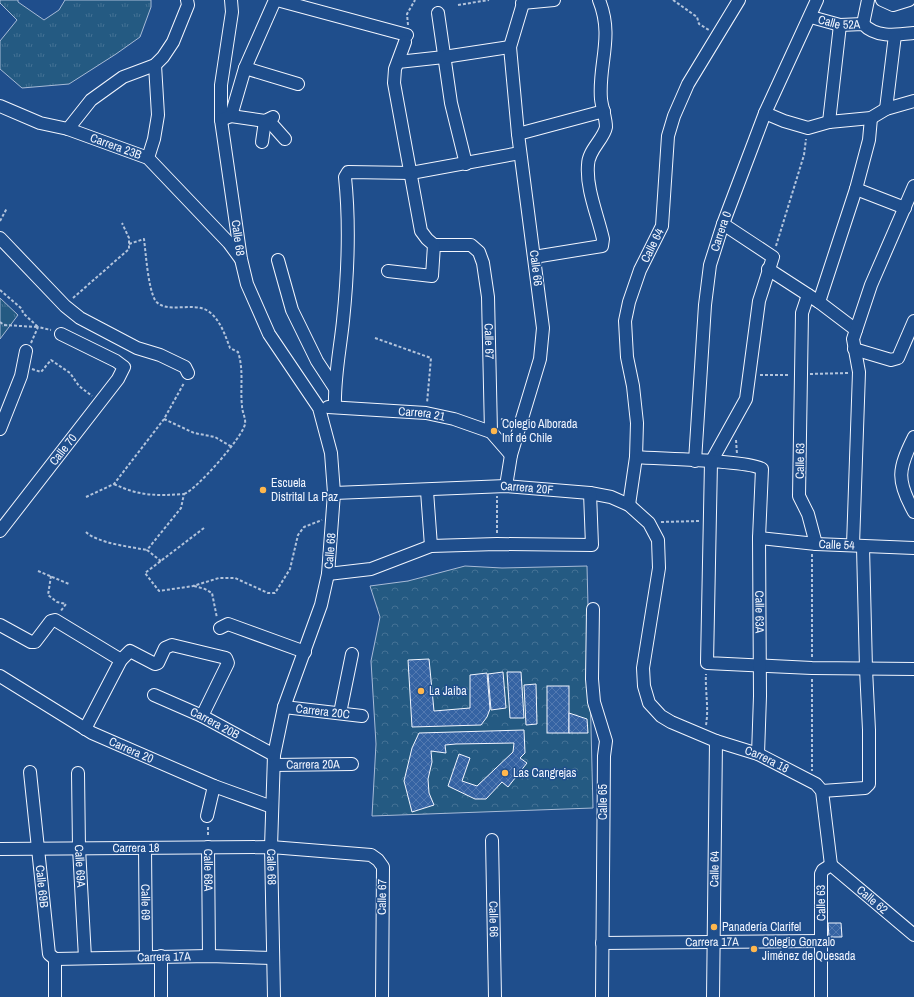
<svg xmlns="http://www.w3.org/2000/svg" width="914" height="997" font-family="'Archivo Narrow',sans-serif">
<style>
.grass{fill:url(#grass-tufts);stroke:#a8bbd7}
.forest{fill:url(#forest-crowns);stroke:#a8bbd7}
.building{fill:url(#building-cross-hatch);stroke:#f2f6ff}
.lines{fill:none;stroke-linecap:round;stroke-linejoin:round}
.minor-casing{stroke:#f2f6ff;stroke-width:14}
.path{stroke:#b3c4dc;stroke-width:2;stroke-dasharray:3 2;stroke-linecap:butt}
.minor{stroke:#1f4e8c;stroke-width:12}
.poi-dot{fill:#ffb74d;stroke:#1f4e8c;stroke-width:1.5}
.labels{text-anchor:middle;stroke-width:3;stroke-linejoin:round;paint-order:stroke}
.street-label{font-size:12px;fill:#f2f6ff;stroke:#1f4e8c}
.poi-label{font-size:12px;fill:#f2f6ff;stroke:#1f4e8c;text-anchor:start}
</style>
<defs>
<pattern id="grass-tufts" width="24" height="20" patternUnits="userSpaceOnUse"><rect width="24" height="20" fill="#245a82"/><path d="M3 7l-1-3M5 7V3M7 7l1-3M15 17l-1-3M17 17v-4M19 17l1-3" fill="none" stroke="#447295"/></pattern>
<pattern id="forest-crowns" width="20" height="18" patternUnits="userSpaceOnUse"><rect width="20" height="18" fill="#245a82"/><path d="M2 6a3 3 0 1 1 6 0M12 15a3 3 0 1 1 6 0" fill="none" stroke="#447295"/></pattern>
<pattern id="building-cross-hatch" width="8" height="8" patternUnits="userSpaceOnUse"><rect width="8" height="8" fill="#3563a3"/><path d="M0 0l8 8M0 8l8-8" fill="none" stroke="#537ab1"/></pattern>
</defs>
<rect width="100%" height="100%" fill="#1f4e8c"/>
<g class="grass">
<polygon points="0,0 18,0 18,2 44,20 59,10 65,0 151,0 151,7 140,37 116,54 69,84 22,88 0,69 0,41 17,20 0,3"/>
<polygon points="0,298 18,315 0,339"/>
</g>
<polygon class="forest" points="465,566 502,568 587,566 593,808 372,816 376,744 371,661 380,617 370,586 408,581"/>
<g class="building">
<polygon points="429,659 434,711 470,708 470,675 487,673 490,709 487,717 481,725 412,727 408,660"/>
<polygon points="503,672 506,708 491,710 488,674"/>
<polygon points="507,672 521,672 524,718 510,718"/>
<polygon points="536,684 537,724 526,725 524,685"/>
<rect x="547" y="686" width="22" height="47"/>
<polygon points="569,713 587,719 588,733 569,733"/>
<polygon points="524,730 525,753 520,758 527,763 508,787 502,782 486,799 475,799 448,786 459,754 470,758 462,781 477,786 513,752 514,743 456,744 445,745 446,753 431,751 432,762 428,779 429,793 434,805 412,812 404,781 412,748 419,733"/>
<polygon points="828,923 841,923 842,937 829,937"/>
</g>
<g class="lines">
<g class="minor-casing">
<g id="minor">
<path id="s1" d="M231 0 232 12 221 85V120L241 259 247 284 269 334 319 408 331 453 334 493 328 574 321 605 284 707 274 755 271 847 274 997"/>
<polyline points="277,0 407,35"/>
<polyline points="882,0 893,5 909,0"/>
<polyline points="522,3 554,0"/>
<polyline points="438,13 451,103 466,164"/>
<path id="s2" d="M811 17 840 25 863 24C876 38 896 35 914 33"/>
<polyline points="863,24 868,0"/>
<polyline points="398,62 444,57 510,47"/>
<polyline points="245,68 298,84"/>
<path id="s3" d="M0 106 40 123 68 129 148 158 229 243 240 258"/>
<polyline points="886,109 895,35"/>
<polyline points="765,113 784,121 808,128 829,122 871,118 886,109 914,101"/>
<polyline points="231,116 265,121 273,117"/>
<polyline points="221,120 231,116 245,68 275,0"/>
<polyline points="269,121 285,139"/>
<polyline points="829,122 840,25"/>
<polyline points="68,129 91,100 123,77 155,65 163,57 173,42 188,5 187,0"/>
<polyline points="518,134 604,111"/>
<polyline points="262,142 265,121"/>
<polyline points="148,158 154,139 158,115 155,65"/>
<polyline points="856,189 905,208"/>
<polyline points="723,224 773,257 759,301 746,399 711,462 707,663 812,668 914,669"/>
<polyline points="0,238 65,306 80,318 137,348 160,355 185,367 188,373"/>
<path id="s4" d="M434 245H471L479 252 483 263 488 297 491 432"/>
<path d="M534 257 602 246 603 239C598 216 586 189 588 165 588 150 604 139 606 127 606 118 602 108 601 99 598 64 614 37 599 0"/>
<polyline points="278,260 292,310 317,361 334,387"/>
<polyline points="768,269 819,302 856,330"/>
<polyline points="388,271 432,276 434,245 427,239 421,231 394,83 395,69 405,42"/>
<polyline points="808,295 802,313 799,496 808,514 816,544"/>
<polyline points="819,302 856,189 869,140 871,118"/>
<polyline points="854,349 891,360 898,358 914,321"/>
<path id="s5" d="M328 407 426 413 454 419 491 432 511 455"/>
<path d="M335 407C334 378 340 350 343 321 348 273 350 225 345 177L348 172 411 173 520 153"/>
<polyline points="0,429 21,376 26,351"/>
<path d="M914 437C898 469 896 480 914 512"/>
<path id="s6" d="M636 457C657 459 749 460 762 469L759 538 760 696 758 754"/>
<path id="s7" d="M695 461 705 305 710 265 723 224 765 113 817 0"/>
<polyline points="506,486 511,455 540,359 543,328 518,134 510,47 524,0"/>
<polyline points="427,491 431,546"/>
<path id="s8" d="M334 493 506 486 590 493 611 497 629 505 649 523 658 540 659 568 643 668 644 686 649 703 661 716 671 722 716 741 758 754 816 784 822 791 831 865"/>
<path id="s9" d="M629 505 636 457 637 423 633 386 627 357 625 321 629 302 640 270 662 226 668 136 674 116 688 84 739 0"/>
<path id="s10" d="M0 531 118 379 124 367 116 361 61 334"/>
<path id="s11" d="M759 538 816 544 914 548"/>
<polyline points="853,545 859,372 853,339 871,285 914,186"/>
<polyline points="328,574 371,569 431,546 497,544 592,545 590,493"/>
<polyline points="593,609 592,679 594,702 606,741 604,756 602,997"/>
<polyline points="0,625 31,642 35,642 51,621 55,620 121,660"/>
<polyline points="220,628 228,624 305,652"/>
<path id="s12" d="M0 676 92 733 214 786 272 807"/>
<path id="s13" d="M154 695 202 716 274 755"/>
<path id="s14" d="M284 707 362 716"/>
<polyline points="340,713 352,654"/>
<polyline points="85,729 121,660 130,651 155,664 158,663 165,648 172,645 226,658 228,663 202,716"/>
<path id="s15" d="M274 765 352 764"/>
<path id="s16" d="M30 772 49 954 55 959"/>
<path id="s17" d="M78 773 79 848 85 958"/>
<polyline points="822,791 865,788 869,784 869,730 866,669 863,547"/>
<polyline points="207,816 214,786"/>
<path id="s18" d="M492 840 495 997"/>
<path id="s19" d="M208 847 209 956"/>
<path id="s20" d="M145 848 146 956"/>
<path id="s21" d="M0 849 271 847 371 855 378 860 383 867 382 997"/>
<path id="s22" d="M831 865 914 935"/>
<path id="s23" d="M602 943 822 941"/>
<polyline points="161,956 161,997"/>
<path id="s24" d="M55 959 209 956 273 958"/>
<polyline points="55,959 55,997"/>
<path id="s25" d="M713 997 716 741"/>
<polyline points="821,997 821,874 823,870 831,865"/>
</g>
</g>
<g class="path">
<polyline points="673,0 697,17 699,24 709,30"/>
<polyline points="458,5 489,0"/>
<polyline points="408,25 407,14 415,0"/>
<polyline points="0,221 7,208"/>
<path d="M129 244 144 239C146 255 148 287 155 300 165 315 193 301 208 311 220 319 225 335 230 348L238 352C244 370 240 388 242 406 242 412 246 418 245 424 243 437 195 491 184 494"/>
<polyline points="776,246 804,155 806,139"/>
<polyline points="0,290 22,309 23,313 38,327"/>
<polyline points="73,298 129,249 129,238 122,223"/>
<polyline points="0,322 4,325 37,327"/>
<polyline points="375,338 431,358 427,403"/>
<polyline points="31,343 38,327 51,330"/>
<polyline points="32,369 41,372 51,360 70,373 79,386 92,396"/>
<polyline points="810,374 848,373"/>
<polyline points="760,375 790,375"/>
<polyline points="164,419 194,433 215,437 232,447"/>
<polyline points="501,419 510,421"/>
<polyline points="736,440 737,454"/>
<path d="M114 484C139 496 157 496 184 494L181 508 147 550 162 562"/>
<polyline points="86,497 114,484 164,419 184,383"/>
<polyline points="661,522 700,521"/>
<polyline points="204,528 145,573 159,591 193,586 219,578 235,578 268,593 275,593 290,569 298,535 304,527 322,520"/>
<path d="M86 532C97 543 131 547 147 550"/>
<polyline points="497,533 497,496"/>
<polyline points="38,571 69,584"/>
<polyline points="51,576 48,595 57,602 66,604 60,612"/>
<polyline points="194,586 205,589 212,593 217,618"/>
<polyline points="812,657 812,553"/>
<polyline points="812,679 812,771"/>
<path d="M706 725C709 708 705 691 706 674"/>
<polyline points="208,827 208,836"/>
</g>
<use href="#minor" class="minor"/>
</g>
<g class="poi-dot">
<circle cx="494" cy="431" r="4"/>
<circle cx="263" cy="490" r="4"/>
<circle cx="421" cy="691" r="4"/>
<circle cx="505" cy="773" r="4"/>
<circle cx="714" cy="927" r="4"/>
<circle cx="754" cy="949" r="4"/>
</g>
<g class="labels">
<g class="street-label">
<text dy="4" stroke="none"><textPath href="#s2" startOffset="29">Calle 52A</textPath></text>
<text dy="4" stroke="none"><textPath href="#s3" startOffset="123">Carrera 23B</textPath></text>
<text dy="4" stroke="none"><textPath href="#s7" startOffset="232">Carrera 0</textPath></text>
<text dy="4" stroke="none"><textPath href="#s1" startOffset="240">Calle 68</textPath></text>
<text dy="4" stroke="none"><textPath href="#s9" startOffset="266">Calle 64</textPath></text>
<text transform="translate(536 268) rotate(83)" y="4">Calle 66</text>
<text dy="4" stroke="none"><textPath href="#s4" startOffset="138">Calle 67</textPath></text>
<text dy="4" stroke="none"><textPath href="#s5" startOffset="94">Carrera 21</textPath></text>
<text dy="4" stroke="none"><textPath href="#s10" startOffset="103">Calle 70</textPath></text>
<text transform="translate(800 461) rotate(-89)" y="4">Calle 63</text>
<text dy="4" stroke="none"><textPath href="#s8" startOffset="193">Carrera 20F</textPath></text>
<text dy="4" stroke="none"><textPath href="#s11" startOffset="78">Calle 54</textPath></text>
<text transform="translate(330 551) rotate(-85)" y="4">Calle 68</text>
<text dy="4" stroke="none"><textPath href="#s6" startOffset="270">Calle 63A</textPath></text>
<text dy="4" stroke="none"><textPath href="#s14" startOffset="39">Carrera 20C</textPath></text>
<text dy="4" stroke="none"><textPath href="#s13" startOffset="67">Carrera 20B</textPath></text>
<text dy="4" stroke="none"><textPath href="#s12" startOffset="151">Carrera 20</textPath></text>
<text dy="4" stroke="none"><textPath href="#s8" startOffset="641">Carrera 18</textPath></text>
<text dy="4" stroke="none"><textPath href="#s15" startOffset="39">Carrera 20A</textPath></text>
<text transform="translate(603 802) rotate(-90)" y="4">Calle 65</text>
<text dy="4" stroke="none"><textPath href="#s21" startOffset="136">Carrera 18</textPath></text>
<text dy="4" stroke="none"><textPath href="#s17" startOffset="93">Calle 69A</textPath></text>
<text dy="4" stroke="none"><textPath href="#s1" startOffset="900">Calle 68</textPath></text>
<text dy="4" stroke="none"><textPath href="#s25" startOffset="128">Calle 64</textPath></text>
<text dy="4" stroke="none"><textPath href="#s19" startOffset="23">Calle 68A</textPath></text>
<text dy="4" stroke="none"><textPath href="#s16" startOffset="115">Calle 69B</textPath></text>
<text transform="translate(382 897) rotate(-89)" y="4">Calle 67</text>
<text dy="4" stroke="none"><textPath href="#s22" startOffset="54">Calle 62</textPath></text>
<text dy="4" stroke="none"><textPath href="#s20" startOffset="54">Calle 69</textPath></text>
<text transform="translate(821 903) rotate(-91)" y="4">Calle 63</text>
<text dy="4" stroke="none"><textPath href="#s18" startOffset="79">Calle 66</textPath></text>
<text dy="4" stroke="none"><textPath href="#s23" startOffset="110">Carrera 17A</textPath></text>
<text dy="4" stroke="none"><textPath href="#s24" startOffset="109">Carrera 17A</textPath></text>
</g>
<g class="poi-label">
<text x="502" y="428">Colegio Alborada<tspan x="502" dy="14">Inf de Chile</tspan></text>
<text x="271" y="487">Escuela<tspan x="271" dy="14">Distrital La Paz</tspan></text>
<text x="429" y="695">La Jaiba</text>
<text x="513" y="777">Las Cangrejas</text>
<text x="722" y="931">Panadería Clarifel</text>
<text x="762" y="946">Colegio Gonzalo<tspan x="762" dy="14">Jiménez de Quesada</tspan></text>
</g>
</g>
</svg>
